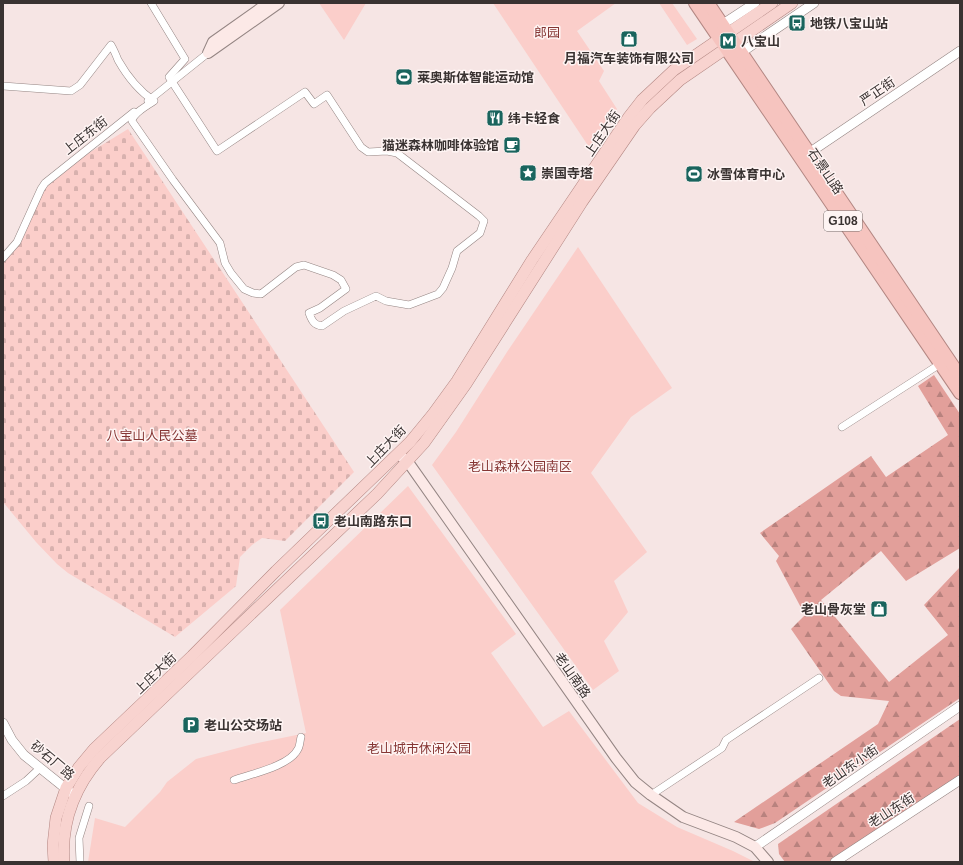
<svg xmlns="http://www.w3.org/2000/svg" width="963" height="865" font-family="Helvetica,'Noto Sans SC',sans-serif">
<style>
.forest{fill:url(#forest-firs)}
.cemetery{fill:url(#cemetery-stones)}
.park{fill:#fbceca}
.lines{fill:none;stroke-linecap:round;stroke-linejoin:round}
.minor-casing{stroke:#948583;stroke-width:8}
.tertiary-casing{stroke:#948583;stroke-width:10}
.secondary-casing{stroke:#948583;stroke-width:12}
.primary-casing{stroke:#b38783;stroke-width:12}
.trunk-casing{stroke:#b38783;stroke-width:14}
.minor{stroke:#fff;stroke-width:7}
.tertiary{stroke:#fff;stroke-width:9}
.secondary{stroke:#fce9e7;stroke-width:10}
.primary{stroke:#f8d3cf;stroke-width:11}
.trunk{stroke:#f6c4bf;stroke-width:12}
.labels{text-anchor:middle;stroke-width:3;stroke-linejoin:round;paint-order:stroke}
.shield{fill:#fef4f3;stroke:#746c6b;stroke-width:1}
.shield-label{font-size:12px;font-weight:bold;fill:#393231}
.poi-label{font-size:13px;font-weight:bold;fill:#393231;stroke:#fef4f3;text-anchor:start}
.park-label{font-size:13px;fill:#863634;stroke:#fef4f3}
.street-label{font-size:13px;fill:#393231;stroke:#fef4f3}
</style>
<defs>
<pattern id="forest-firs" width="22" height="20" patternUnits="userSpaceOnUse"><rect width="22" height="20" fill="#e29f9a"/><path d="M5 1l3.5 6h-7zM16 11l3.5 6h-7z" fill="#b8827e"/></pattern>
<pattern id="cemetery-stones" width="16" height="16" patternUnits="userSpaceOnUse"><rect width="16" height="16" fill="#fbceca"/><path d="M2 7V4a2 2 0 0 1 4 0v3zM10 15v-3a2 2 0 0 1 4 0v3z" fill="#d8b1ae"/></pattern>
</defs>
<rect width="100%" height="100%" fill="#f6e5e4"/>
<g class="forest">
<polygon points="934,375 960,414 960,548 906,581 881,551 821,600 889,682 948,635 924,605 960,567 960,698 775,823 759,829 734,822 878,724 889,701 841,696 834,691 791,629 805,615 776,561 779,556 760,533 871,456 886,477 948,435 918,386"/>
<polygon points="960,719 960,777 829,862 785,862 779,854 778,844"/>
</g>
<polygon class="cemetery" points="128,129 354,472 285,541 262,538 252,545 240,557 236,586 175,637 68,573 57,564 36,542 3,502 3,263 17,247 44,189 84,156"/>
<g class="park">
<polygon points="319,3 366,3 344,40"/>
<polygon points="493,3 616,3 577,31 604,71 599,81 617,109 589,147"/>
<polygon points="659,3 672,3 697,39 687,45"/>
<polygon points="578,247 672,388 631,417 591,473 647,552 614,581 628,612 604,641 619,671 593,690 432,465 456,432 507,352"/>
<polygon points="408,486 516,634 491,653 543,727 569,711 638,803 677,827 733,851 755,862 88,862 95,818 125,827 160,792 167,782 196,759 253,744 306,733 280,610"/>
</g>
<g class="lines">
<g class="minor-casing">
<g id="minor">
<path d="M3 86 71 91 80 85 111 45C114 50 116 55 118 60 127 76 139 91 154 101 147 106 133 113 132 121L173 180 220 243 225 263 231 273 244 289 253 293 261 294 296 267 304 265 333 275 341 280 346 289 320 308 309 313C312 321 314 325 322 326L344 311 376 296 386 301 409 305 438 294 443 288 452 268 457 251 480 233 484 221 479 216 397 153 387 151 368 152 361 147 327 95 314 104 305 92 217 151 169 77 185 59 151 3"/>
<polyline points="148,101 208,53"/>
<polyline points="3,258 17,242 41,189 45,183 134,112"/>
<polyline points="842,427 940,364"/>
<path d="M234 780C251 774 290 766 298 749 300 746 300 740 301 737"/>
<polyline points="651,795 722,748 726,740 819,678"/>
<polyline points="3,796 26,781 40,768"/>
<polyline points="80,862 79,838 89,806"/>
</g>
</g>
<g class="tertiary-casing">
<g id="tertiary">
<polyline points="721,31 723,24 755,3"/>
<polyline points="735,50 742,52 814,3"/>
<polyline points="809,153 960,51"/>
<polyline points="3,723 12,740 24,755 75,796"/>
<polyline points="755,847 960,706"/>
<polyline points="835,862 960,780"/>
</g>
</g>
<g class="secondary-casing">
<g id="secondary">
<polyline points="268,3 213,42 208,53 279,3"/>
<polyline points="402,457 408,462 616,758 635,782 651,795 683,817 736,837 755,847 768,862"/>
</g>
</g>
<g class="primary-casing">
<g id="primary">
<polyline points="54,862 53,845 56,818 66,788 79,767 94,749 192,656 276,571 410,442 433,414 457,381 532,260 628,118 642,100 674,70 772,3"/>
<path d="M64 862C61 822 74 788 100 758L377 494 424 443 466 384 582 202 635 125 650 108 680 80 792 3"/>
</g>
</g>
<g class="trunk-casing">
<g id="trunk">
<polyline points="695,3 960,393"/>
<polyline points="708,3 960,376"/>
</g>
</g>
<use href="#minor" class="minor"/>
<use href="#tertiary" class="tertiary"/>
<use href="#secondary" class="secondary"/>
<use href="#primary" class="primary"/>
<use href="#trunk" class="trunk"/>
</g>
<defs>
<g id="bus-square" transform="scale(0.9)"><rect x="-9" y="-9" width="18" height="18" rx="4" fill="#19645d" stroke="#fef4f3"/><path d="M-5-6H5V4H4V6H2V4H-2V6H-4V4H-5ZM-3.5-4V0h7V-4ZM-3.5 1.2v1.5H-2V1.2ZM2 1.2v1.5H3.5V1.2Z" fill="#fff"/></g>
<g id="shop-square" transform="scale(0.9)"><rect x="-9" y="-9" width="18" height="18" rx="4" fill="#19645d" stroke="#fef4f3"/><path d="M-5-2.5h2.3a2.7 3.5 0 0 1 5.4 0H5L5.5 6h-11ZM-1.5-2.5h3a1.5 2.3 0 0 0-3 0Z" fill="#fff"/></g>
<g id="metro-square" transform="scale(0.9)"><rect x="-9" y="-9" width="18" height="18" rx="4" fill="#19645d" stroke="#fef4f3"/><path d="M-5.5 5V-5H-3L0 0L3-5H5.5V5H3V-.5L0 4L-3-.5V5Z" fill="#fff"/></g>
<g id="stadium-square" transform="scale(0.9)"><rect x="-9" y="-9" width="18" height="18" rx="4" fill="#19645d" stroke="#fef4f3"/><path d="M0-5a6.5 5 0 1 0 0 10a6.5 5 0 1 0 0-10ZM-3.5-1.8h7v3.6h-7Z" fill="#fff"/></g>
<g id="restaurant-square" transform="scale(0.9)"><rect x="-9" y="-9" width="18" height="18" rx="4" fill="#19645d" stroke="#fef4f3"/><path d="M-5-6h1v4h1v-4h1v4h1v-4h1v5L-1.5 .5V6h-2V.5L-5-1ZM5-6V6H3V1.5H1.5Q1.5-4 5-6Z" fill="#fff"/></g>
<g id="cafe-square" transform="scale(0.9)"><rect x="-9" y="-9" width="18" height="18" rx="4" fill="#19645d" stroke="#fef4f3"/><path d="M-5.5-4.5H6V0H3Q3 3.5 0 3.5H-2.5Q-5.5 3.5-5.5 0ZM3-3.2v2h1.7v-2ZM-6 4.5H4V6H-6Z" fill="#fff"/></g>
<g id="sight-square" transform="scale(0.9)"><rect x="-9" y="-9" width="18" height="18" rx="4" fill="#19645d" stroke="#fef4f3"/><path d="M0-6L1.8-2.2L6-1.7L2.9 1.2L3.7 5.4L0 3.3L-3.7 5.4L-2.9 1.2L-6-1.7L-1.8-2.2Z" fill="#fff"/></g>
<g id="parking-square" transform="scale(0.9)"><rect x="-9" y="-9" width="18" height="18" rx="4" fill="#19645d" stroke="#fef4f3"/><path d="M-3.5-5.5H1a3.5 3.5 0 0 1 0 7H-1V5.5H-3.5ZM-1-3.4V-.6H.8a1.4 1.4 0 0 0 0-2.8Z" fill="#fff"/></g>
</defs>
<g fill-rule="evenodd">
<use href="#bus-square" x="797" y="23"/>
<use href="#shop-square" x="629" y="39"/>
<use href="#metro-square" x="728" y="41"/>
<use href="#stadium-square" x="404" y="77"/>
<use href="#restaurant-square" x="495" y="118"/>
<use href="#cafe-square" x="512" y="145"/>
<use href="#sight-square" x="528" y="173"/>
<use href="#stadium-square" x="694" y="174"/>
<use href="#bus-square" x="321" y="521"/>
<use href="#shop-square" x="879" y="609"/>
<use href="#parking-square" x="191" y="725"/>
</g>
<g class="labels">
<rect class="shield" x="824" y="211" width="38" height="20" rx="3"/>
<g class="shield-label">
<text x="843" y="225">G108</text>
</g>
<g class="poi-label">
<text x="810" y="28">地铁八宝山站</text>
<text x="741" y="46">八宝山</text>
<text x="629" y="63" text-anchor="middle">月福汽车装饰有限公司</text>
<text x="417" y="82">莱奥斯体智能运动馆</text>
<text x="508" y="123">纬卡轻食</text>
<text x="499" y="150" text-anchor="end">猫迷森林咖啡体验馆</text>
<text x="541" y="178">崇国寺塔</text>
<text x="707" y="179">冰雪体育中心</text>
<text x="334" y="526">老山南路东口</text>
<text x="866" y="614" text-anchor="end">老山骨灰堂</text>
<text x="204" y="730">老山公交场站</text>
</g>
<g class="park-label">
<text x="547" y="37">郎园</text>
<text x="152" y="440">八宝山人民公墓</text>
<text x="520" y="471">老山森林公园南区</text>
<text x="419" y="753">老山城市休闲公园</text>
</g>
<g class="street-label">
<text transform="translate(877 91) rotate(-34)" y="5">严正街</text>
<text transform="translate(602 133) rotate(-56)" y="5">上庄大街</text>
<text transform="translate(85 135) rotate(-38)" y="5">上庄东街</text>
<text transform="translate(826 171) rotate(56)" y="5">石景山路</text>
<text transform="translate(385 446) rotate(-46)" y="5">上庄大街</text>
<text transform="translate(155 673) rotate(-44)" y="5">上庄大街</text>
<text transform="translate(573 675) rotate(55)" y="5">老山南路</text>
<text transform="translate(53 760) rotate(40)" y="5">砂石厂路</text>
<text transform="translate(850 766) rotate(-35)" y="5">老山东小街</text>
<text transform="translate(891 810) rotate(-33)" y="5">老山东街</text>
</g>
</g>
<rect width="963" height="865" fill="none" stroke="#393231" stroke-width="8"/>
</svg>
